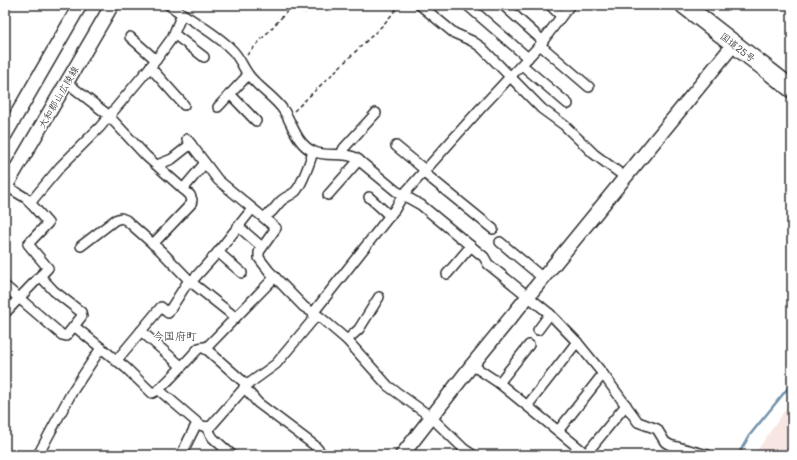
<svg xmlns="http://www.w3.org/2000/svg" width="797" height="460" font-family="Mali,'Klee One',sans-serif">
<style>
.built{fill:#f8e6e2}
.lines{fill:none;stroke-linecap:round;stroke-linejoin:round}
.stream{stroke:#7191aa;stroke-width:2.5}
.street-casing{stroke:#2b2b2b;stroke-width:12}
.secondary-casing{stroke:#2b2b2b;stroke-width:16}
.highway-casing{stroke:#2b2b2b;stroke-width:20}
.path{stroke:#2b2b2b;stroke-width:1.5;stroke-dasharray:4 3;stroke-linecap:butt}
.street{stroke:#fff;stroke-width:9}
.secondary{stroke:#fff;stroke-width:13}
.highway{stroke:#fff;stroke-width:17}
.labels{text-anchor:middle;stroke-width:3;stroke-linejoin:round;paint-order:stroke}
.street-label{font-size:10px;fill:#2b2b2b;stroke:#fff}
.neighbourhood-label{font-size:11px;fill:#2b2b2b;stroke:#fff}
</style>
<rect width="100%" height="100%" fill="#fff"/>
<filter id="ink" filterUnits="userSpaceOnUse"><feTurbulence type="fractalNoise" baseFrequency=".025" numOctaves="2"/><feDisplacementMap in="SourceGraphic" scale="8" xChannelSelector="R" yChannelSelector="G"/><feConvolveMatrix kernelMatrix="1 2 1 2 8 2 1 2 1" color-interpolation-filters="sRGB"/></filter>
<g filter="url(#ink)">
<polygon class="built" points="792,400 792,455 754,455"/>
<g class="lines">
<polyline class="stream" points="738,455 749,436 792,383"/>
<g class="street-casing">
<g id="street">
<path d="M169 5C190 20 213 31 231 49 239 56 242 66 248 74 258 88 275 97 284 111 293 125 296 142 312 151 326 158 343 151 356 158L396 191 421 205 484 257 488 264 550 314 577 342 603 374 638 422 657 429 665 442 670 445 708 455"/>
<polyline points="420,5 454,33 472,41 481,47 542,109 564,125 594,154 625,177"/>
<polyline points="467,5 528,58"/>
<polyline points="503,5 543,41"/>
<polyline points="550,5 561,16"/>
<polyline points="174,34 204,57"/>
<polyline points="130,37 156,60"/>
<polyline points="540,45 589,87"/>
<polyline points="522,65 568,104"/>
<polyline points="150,67 184,105"/>
<polyline points="66,82 107,114 146,156 190,195 192,200 191,204 153,244"/>
<polyline points="230,94 256,121"/>
<polyline points="218,107 248,75"/>
<polyline points="187,139 218,180 276,228 259,252 259,258 269,271 304,307 320,317 347,340 388,386 431,417 464,449 473,455"/>
<polyline points="396,146 425,170"/>
<polyline points="341,154 344,148 376,113"/>
<polyline points="157,165 172,159 191,144"/>
<polyline points="423,172 493,229"/>
<polyline points="183,189 205,163"/>
<polyline points="328,195 359,160"/>
<polyline points="369,197 390,216"/>
<polyline points="30,203 60,167 100,127 156,60 172,38 182,14"/>
<path d="M263 217C272 214 274 208 281 201 285 197 292 195 296 191 302 184 311 160 313 151"/>
<polyline points="239,227 262,247"/>
<polyline points="500,242 543,278"/>
<polyline points="81,246 115,220 121,218 126,220 161,251 191,282 235,317"/>
<polyline points="218,252 242,273"/>
<polyline points="447,274 471,246"/>
<polyline points="191,282 218,252 252,209"/>
<polyline points="5,286 62,335 66,336 82,316 81,312 54,291 40,276"/>
<polyline points="5,313 48,268 28,244 48,223 26,198 6,186"/>
<polyline points="313,313 395,209 403,195 480,109 539,46 570,5"/>
<path d="M74 326 126 368 152 393C160 392 191 356 199 348L204 347 247 385"/>
<polyline points="538,330 550,314"/>
<polyline points="141,331 181,366"/>
<polyline points="347,340 359,329 379,297"/>
<polyline points="205,349 275,277"/>
<polyline points="116,361 161,307 168,313 189,280"/>
<polyline points="472,365 499,383 558,431 603,374"/>
<polyline points="499,383 529,345"/>
<polyline points="244,387 258,403 314,445 323,455"/>
<polyline points="159,390 200,425 206,427 211,426 247,385 276,364 317,315"/>
<polyline points="527,406 577,342"/>
<polyline points="206,427 213,438 232,455"/>
<polyline points="558,431 586,454 626,405"/>
<polyline points="38,455 72,392 101,348"/>
<polyline points="181,455 197,423"/>
</g>
</g>
<g class="secondary-casing">
<g id="secondary">
<polyline points="5,135 80,5"/>
<polyline points="5,188 112,5"/>
<polyline points="402,455 472,365 734,44"/>
</g>
</g>
<g class="highway-casing">
<polyline id="highway" points="684,5 792,89"/>
</g>
<g class="path">
<polyline points="294,5 305,14"/>
<polyline points="247,55 293,5"/>
<polyline points="294,111 383,25 400,5"/>
</g>
<use href="#street" class="street"/>
<use href="#secondary" class="secondary"/>
<use href="#highway" class="highway"/>
</g>
</g>
<g class="labels">
<g class="street-label">
<text transform="translate(738 47) rotate(38)" y="4">国道25号</text>
<text transform="translate(58 97) rotate(-60)" y="4">大和郡山広陵線</text>
</g>
<g class="neighbourhood-label">
<text x="175" y="340">今国府町</text>
</g>
</g>
<rect width="797" height="460" fill="none" stroke="#fff" stroke-width="20"/>
<rect x="10" y="10" width="777" height="440" fill="none" stroke="#2b2b2b" stroke-width="1.5" filter="url(#ink)"/>
</svg>
